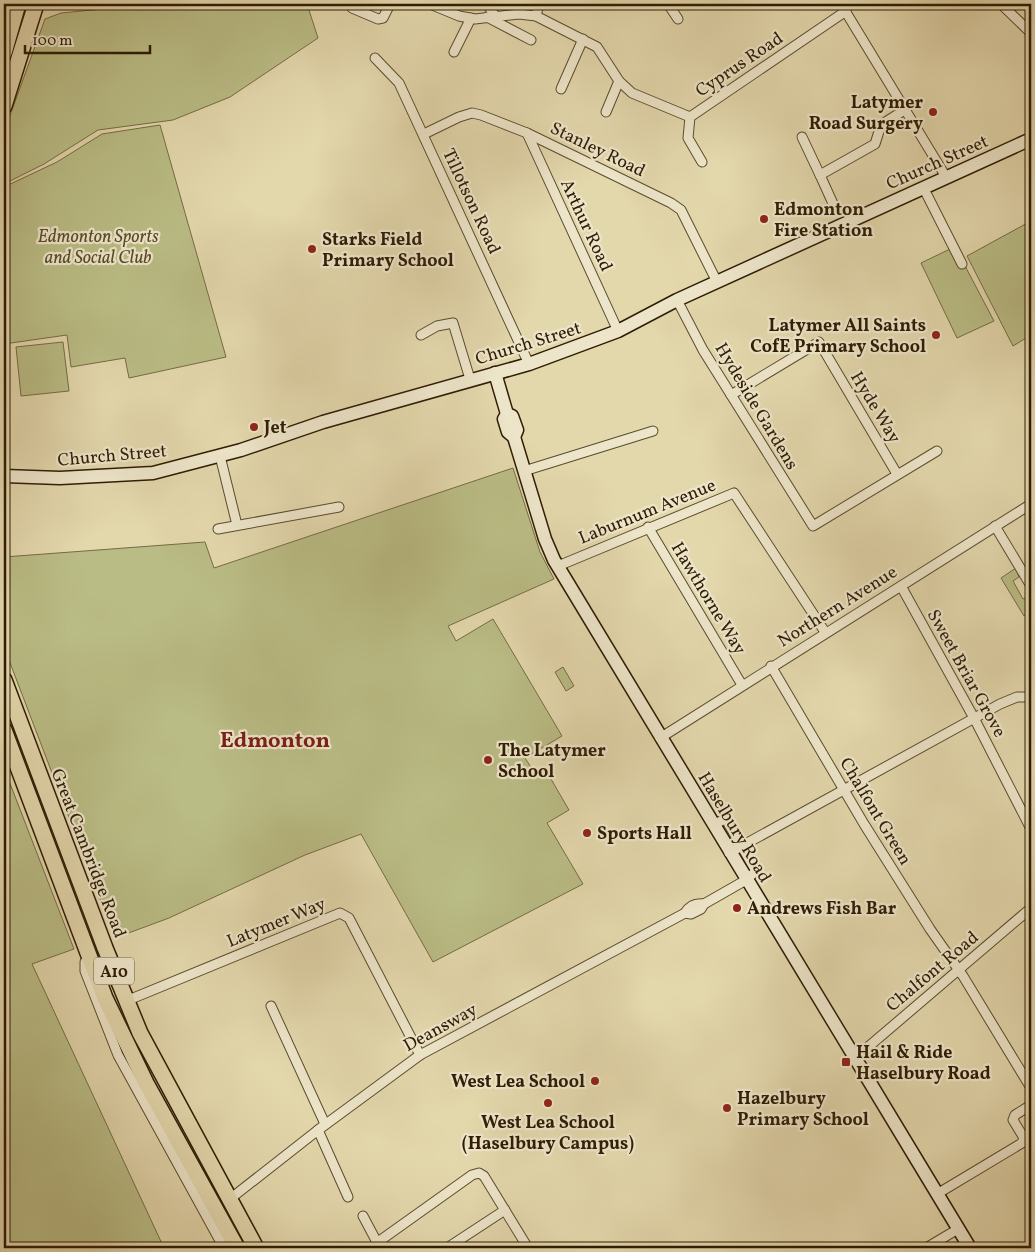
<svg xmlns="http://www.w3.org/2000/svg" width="1035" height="1252" font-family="Vollkorn,serif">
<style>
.green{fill:#babc85;stroke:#746c44}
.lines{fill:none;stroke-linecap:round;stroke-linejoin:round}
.stream{stroke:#6d7a6c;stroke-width:2.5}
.street-casing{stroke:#5b4b2e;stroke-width:11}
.secondary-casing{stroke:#2e1c04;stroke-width:15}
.highway-casing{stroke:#2e1c04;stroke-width:18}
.street{stroke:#ede5c9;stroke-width:9}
.secondary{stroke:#ede5c9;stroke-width:12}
.highway{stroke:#e3d7ac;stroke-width:15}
.poi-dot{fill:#8f2418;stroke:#ede5c9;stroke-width:2}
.labels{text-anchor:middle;stroke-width:4.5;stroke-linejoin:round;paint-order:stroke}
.shield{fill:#ede5c9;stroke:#67583f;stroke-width:1}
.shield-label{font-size:16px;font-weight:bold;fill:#2e1c04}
.street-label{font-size:18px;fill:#2e1c04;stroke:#ede5c9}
.poi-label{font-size:18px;font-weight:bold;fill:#2e1c04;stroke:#ede5c9;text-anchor:start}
.park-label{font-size:18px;font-style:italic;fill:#584c2b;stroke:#ede5c9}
.district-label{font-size:22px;font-weight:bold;fill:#7a1f14;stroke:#ede5c9}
</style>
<rect width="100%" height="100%" fill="#e3d7ac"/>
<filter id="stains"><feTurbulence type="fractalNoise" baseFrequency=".004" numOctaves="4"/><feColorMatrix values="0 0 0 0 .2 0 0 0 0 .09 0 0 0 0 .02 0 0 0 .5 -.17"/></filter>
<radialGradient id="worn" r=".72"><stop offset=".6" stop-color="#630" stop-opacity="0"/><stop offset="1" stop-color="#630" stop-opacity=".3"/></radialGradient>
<g class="green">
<polygon points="154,4 307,4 318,38 230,97 173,120 98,130 44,164 4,184 4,132 45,19 61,13"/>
<polygon points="160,125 226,357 129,378 125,358 71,367 67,335 4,344 4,187 57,162 102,134"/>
<polygon points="1031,221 1031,335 1013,346 967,256"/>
<polygon points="950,249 958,266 964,264 994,321 957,338 921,263"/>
<polygon points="63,342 69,391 21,396 16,347"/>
<polygon points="513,468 540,552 554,579 448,626 456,641 493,619 562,736 525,758 534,772 544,767 569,810 547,823 583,884 433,962 361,834 305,855 169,918 115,938 4,647 4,557 205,542 214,568"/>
<polygon points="1016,568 1019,577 1013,581 1023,599 1029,596 1031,600 1031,611 1024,616 1001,578"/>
<polygon points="563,667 574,686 566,691 555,672"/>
<polygon points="4,768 74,949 32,964 164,1248 4,1248"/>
</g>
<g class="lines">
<polyline class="stream" points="52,9 137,4"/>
<g class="street-casing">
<g id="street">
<polyline points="430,4 459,16 475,19 519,14 536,16 597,47 619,81 632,93 690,117"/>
<polyline points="487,4 495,16"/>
<polyline points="668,4 678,19"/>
<polyline points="841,4 946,177"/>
<polyline points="1001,4 1031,33"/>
<polyline points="352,8 378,19 383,18 390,4"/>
<polyline points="536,16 539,4"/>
<polyline points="487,17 531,40"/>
<polyline points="454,52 471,18"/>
<polyline points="375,58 399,83 529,364"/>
<polyline points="561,89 583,39"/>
<polyline points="606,112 619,81"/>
<polyline points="527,133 618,331"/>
<polyline points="424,134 459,117 472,113 481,115 527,133 671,203 681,210 717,282"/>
<polyline points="802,137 820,175"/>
<polyline points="702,162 688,138 690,117 846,11"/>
<polyline points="923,187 962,264"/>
<polyline points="835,208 820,175 875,144 881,125 906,109"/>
<polyline points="677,300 703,350 813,526 937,451"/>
<polyline points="421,335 437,326 453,323 470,379"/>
<polyline points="731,395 819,342 897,474"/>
<polyline points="220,456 237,525"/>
<polyline points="524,471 653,431"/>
<polyline points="995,526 1031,586"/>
<polyline points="648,527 742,685"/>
<polyline points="218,529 339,507"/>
<polyline points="558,566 734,493 825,632"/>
<polyline points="901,586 974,718 1031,829"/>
<polyline points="771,666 864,824 930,929 963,976 1031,1088"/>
<polyline points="660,738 1031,504"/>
<polyline points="729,853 1000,704 1017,697 1031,697"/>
<polyline points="685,913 691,914 701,909 704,904 746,880 756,871 727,821 723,820 713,825"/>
<polyline points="92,962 85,962 85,971 118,1055 224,1248"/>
<polyline points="126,1001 340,913 349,918 420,1055"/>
<polyline points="271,1006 325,1124"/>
<polyline points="854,1059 1031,908"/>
<polyline points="318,1130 348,1197"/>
<polyline points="937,1194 1022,1143 1024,1138 1013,1120 1015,1115 1031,1105"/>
<path d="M230 1199 318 1130 420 1055 685 913C689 906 696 903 704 904"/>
<polyline points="363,1216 380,1248"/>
<polyline points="378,1242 472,1175 479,1173 484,1176 528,1248"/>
<polyline points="447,1248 505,1210"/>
<polyline points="926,1248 958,1229"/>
</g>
</g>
<g class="secondary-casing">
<g id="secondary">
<polyline points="495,373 507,414 512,416 517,430 514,437"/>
<polyline points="507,414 504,419 508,432 514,437 545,539 554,560 970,1248"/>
<polyline points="4,476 60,478 153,473 241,450 323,422 529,364 618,331 677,300 1031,139"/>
</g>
</g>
<g class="highway-casing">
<g id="highway">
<polyline points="4,53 18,4"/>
<polyline points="4,106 36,4"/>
<polyline points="4,680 105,948 140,1033 256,1248"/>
<polyline points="4,730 105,998 146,1083 237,1248"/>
</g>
</g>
<use href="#street" class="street"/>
<use href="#secondary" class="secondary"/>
<use href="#highway" class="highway"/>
</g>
<g class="poi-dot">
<circle cx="933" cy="112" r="5"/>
<circle cx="764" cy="219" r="5"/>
<circle cx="312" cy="249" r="5"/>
<circle cx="936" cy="335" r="5"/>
<circle cx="254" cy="427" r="5"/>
<circle cx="488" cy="760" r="5"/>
<circle cx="587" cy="833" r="5"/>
<circle cx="737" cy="908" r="5"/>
<rect x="841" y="1057" width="10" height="10" rx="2.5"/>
<circle cx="595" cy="1081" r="5"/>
<circle cx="548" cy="1103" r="5"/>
<circle cx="727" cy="1108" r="5"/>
</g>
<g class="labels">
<rect class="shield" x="94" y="957.5" width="40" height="27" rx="4"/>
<g class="shield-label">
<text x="114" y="977">A10</text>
</g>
<g class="street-label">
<text transform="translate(739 64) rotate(-34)" y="6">Cyprus Road</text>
<text transform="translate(598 149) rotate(26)" y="6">Stanley Road</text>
<text transform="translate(937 162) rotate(-24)" y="6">Church Street</text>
<text transform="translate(472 201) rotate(65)" y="6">Tillotson Road</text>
<text transform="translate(587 225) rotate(65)" y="6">Arthur Road</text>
<text transform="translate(528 343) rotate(-17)" y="6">Church Street</text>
<text transform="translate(757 406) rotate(59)" y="6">Hydeside Gardens</text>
<text transform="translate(876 407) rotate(59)" y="6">Hyde Way</text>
<text transform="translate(112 455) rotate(-5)" y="6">Church Street</text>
<text transform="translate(647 511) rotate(-22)" y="6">Laburnum Avenue</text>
<text transform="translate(709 598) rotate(59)" y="6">Hawthorne Way</text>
<text transform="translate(837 606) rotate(-32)" y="6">Northern Avenue</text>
<text transform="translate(967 673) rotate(61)" y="6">Sweet Briar Grove</text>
<text transform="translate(876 811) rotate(59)" y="6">Chalfont Green</text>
<text transform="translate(735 827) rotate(59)" y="6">Haselbury Road</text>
<text transform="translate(89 853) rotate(69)" y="6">Great Cambridge Road</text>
<text transform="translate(276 922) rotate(-22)" y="6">Latymer Way</text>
<text transform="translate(932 971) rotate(-40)" y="6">Chalfont Road</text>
<text transform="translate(440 1027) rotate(-29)" y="6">Deansway</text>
</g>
<g class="poi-label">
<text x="923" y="108" text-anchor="end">Latymer<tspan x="923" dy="21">Road Surgery</tspan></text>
<text x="774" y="215">Edmonton<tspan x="774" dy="21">Fire Station</tspan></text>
<text x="322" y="245">Starks Field<tspan x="322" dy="21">Primary School</tspan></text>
<text x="926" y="331" text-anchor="end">Latymer All Saints<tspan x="926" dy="21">CofE Primary School</tspan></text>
<text x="264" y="433">Jet</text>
<text x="498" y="756">The Latymer<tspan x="498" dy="21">School</tspan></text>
<text x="597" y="839">Sports Hall</text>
<text x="747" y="914">Andrews Fish Bar</text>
<text x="856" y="1058">Hail &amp; Ride<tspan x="856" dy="21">Haselbury Road</tspan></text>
<text x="585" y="1087" text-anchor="end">West Lea School</text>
<text x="737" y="1104">Hazelbury<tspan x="737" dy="21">Primary School</tspan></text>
<text x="548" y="1128" text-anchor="middle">West Lea School<tspan x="548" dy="21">(Haselbury Campus)</tspan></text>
</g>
<g class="park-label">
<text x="98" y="242">Edmonton Sports<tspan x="98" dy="21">and Social Club</tspan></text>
</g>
<g class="district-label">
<text x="275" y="747">Edmonton</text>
</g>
</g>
<rect width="1035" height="1252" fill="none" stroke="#e3d7ac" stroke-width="20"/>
<rect x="5" y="5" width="1025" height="1242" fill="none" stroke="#2e1c04" stroke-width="2.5"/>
<rect x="10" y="10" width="1015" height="1232" fill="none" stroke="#2e1c04"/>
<path d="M25 45v8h125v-8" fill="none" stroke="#2e1c04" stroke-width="2.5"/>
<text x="32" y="45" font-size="15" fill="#2e1c04" stroke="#ede5c9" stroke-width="4" paint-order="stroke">100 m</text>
<rect width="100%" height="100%" filter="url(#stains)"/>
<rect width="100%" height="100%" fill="url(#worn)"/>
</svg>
